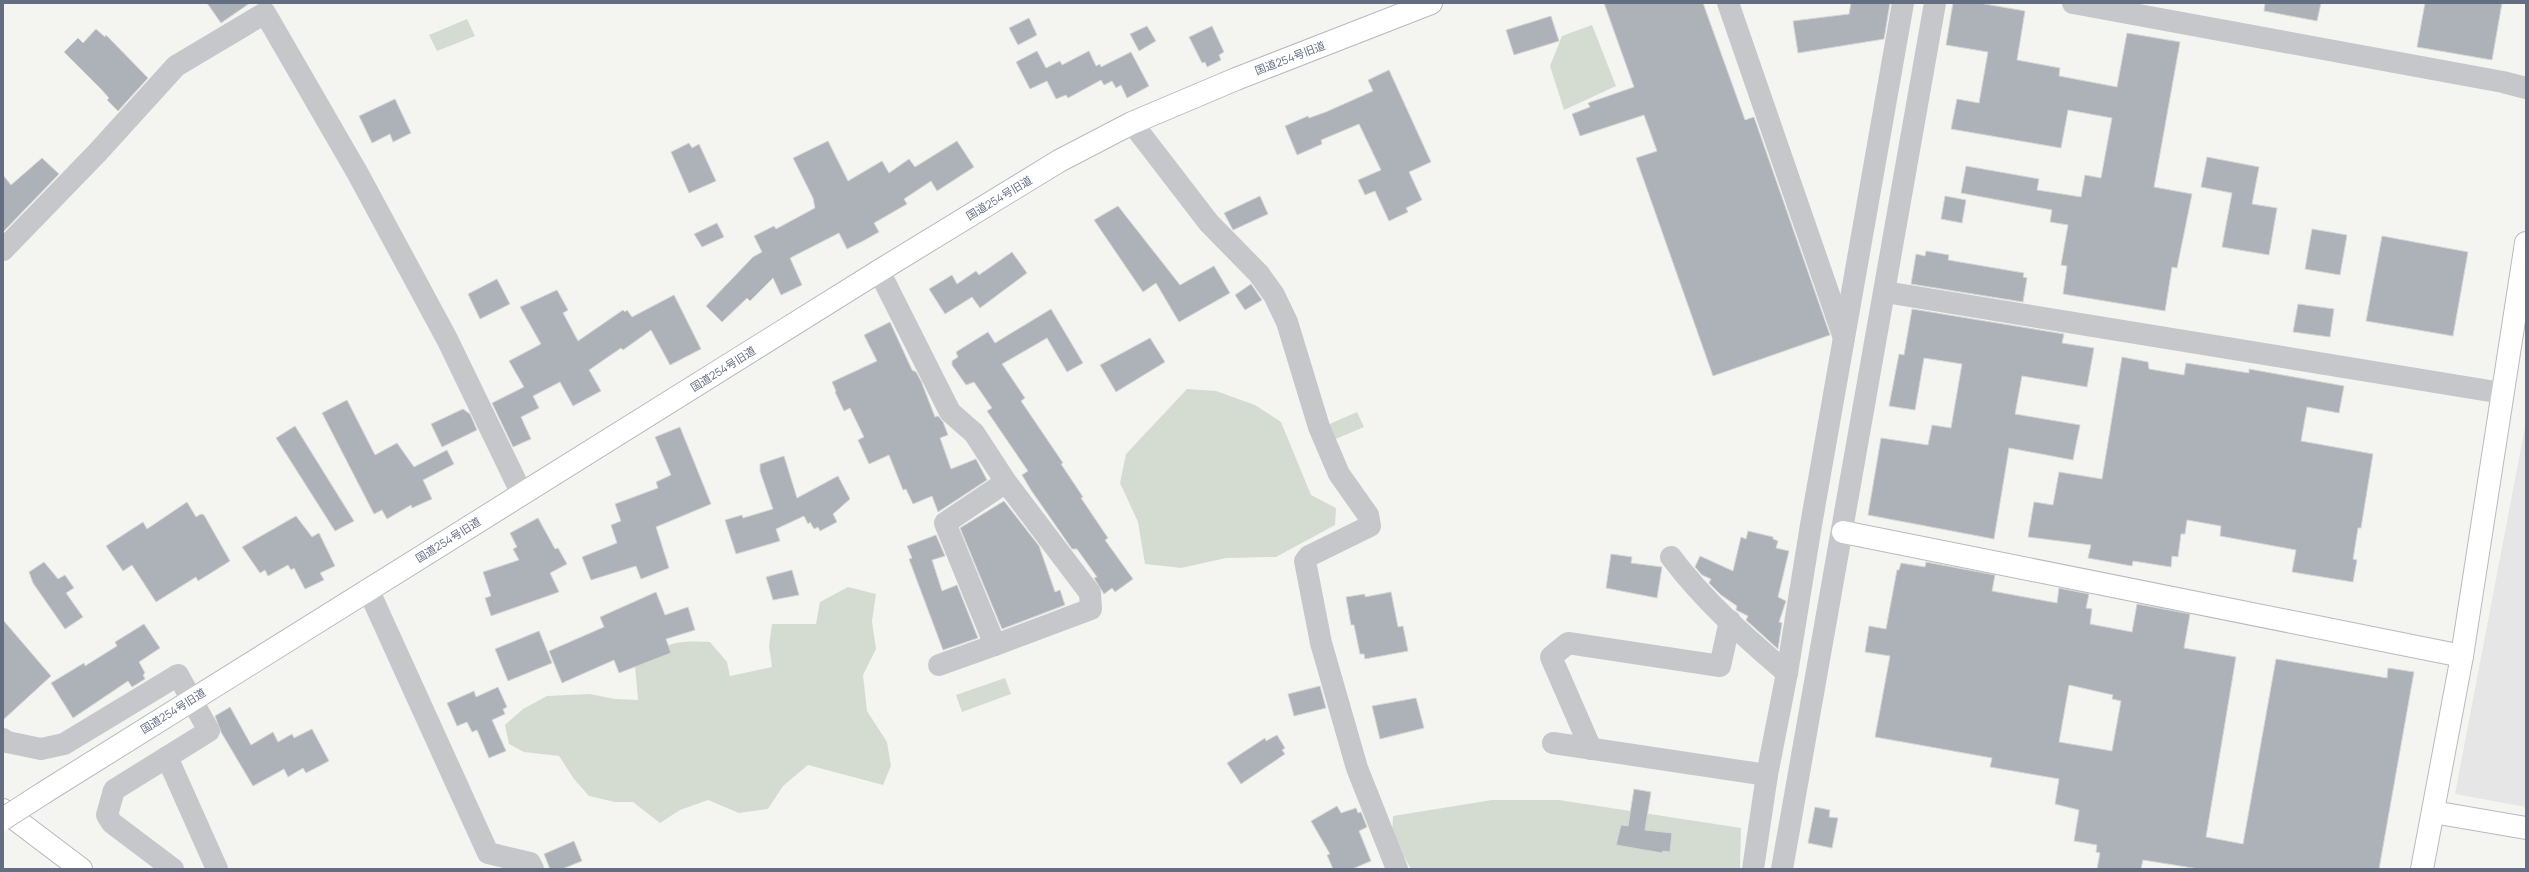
<svg xmlns="http://www.w3.org/2000/svg" width="2529" height="872" font-family="Manrope,'Noto Sans JP',sans-serif">
<style>
.built{fill:#e5e6e5}
.green{fill:#d4dcd2}
.building{fill:#adb2b9;stroke:#d6d6d4;fill-rule:evenodd}
.lines{fill:none;stroke-linecap:round;stroke-linejoin:round}
.secondary-casing{stroke:#b7babf;stroke-width:24}
.highway-casing{stroke:#b5b7bb;stroke-width:24}
.street{stroke:#c5c7cb;stroke-width:22}
.secondary{stroke:#fff;stroke-width:22}
.highway{stroke:#fff;stroke-width:22}
.secondary-bridge-casing{stroke:#b7babf;stroke-width:24;stroke-linecap:butt}
.secondary-bridge{stroke:#fff;stroke-width:22}
.labels{text-anchor:middle;stroke-width:4;stroke-linejoin:round;paint-order:stroke}
.street-label{font-size:11px;fill:#646e82;stroke:#fff}
</style>
<rect width="100%" height="100%" fill="#f4f5f1"/>
<polygon class="built" points="2526,422 2526,807 2455,794"/>
<g class="green">
<polygon points="467,19 475,36 437,51 429,35"/>
<polygon points="1592,25 1616,86 1564,110 1550,66 1562,36"/>
<polygon points="1187,389 1216,391 1255,405 1281,422 1311,495 1336,508 1335,525 1276,557 1226,558 1181,568 1145,564 1138,522 1120,483 1126,454"/>
<polygon points="1357,412 1364,427 1331,441 1325,426"/>
<path d="M848 587 876 594 872 621 876 649 863 675 867 711 887 742 891 766 883 785 808 765 783 786 768 809 739 813 708 800 680 810 660 823 633 802H615L589 796 574 779 559 756 524 752 509 744 505 725 523 709 547 696 590 694 615 699 638 700 635 666C661 643 677 640 710 642L727 662 730 676 772 667 769 646 772 624H816L820 602Z"/>
<polygon points="1005,678 1011,694 962,712 956,695"/>
<polygon points="1492,800 1559,800 1741,828 1740,869 1411,869 1392,835 1393,816"/>
</g>
<g class="building">
<polygon points="207,3 250,3 221,23"/>
<polygon points="1604,3 1703,3 1745,120 1754,117 1830,335 1713,376 1636,158 1657,151 1644,115 1580,136 1572,114 1590,107 1588,103 1634,87"/>
<polygon points="1851,3 1890,3 1884,39 1798,53 1793,21 1849,14"/>
<polygon points="1953,3 1979,3 2025,11 2017,60 2060,68 2059,76 2117,87 2127,33 2180,42 2154,187 2192,194 2177,268 2172,267 2165,311 2063,294 2067,266 2061,265 2068,225 2050,222 2052,210 1961,193 1966,166 2039,179 2037,190 2081,197 2085,175 2101,178 2112,118 2068,110 2061,148 1951,129 1957,99 1979,103 1988,52 1946,45"/>
<polygon points="2265,3 2321,3 2317,21 2264,11"/>
<polygon points="2425,3 2502,3 2492,60 2417,47"/>
<polygon points="1551,16 1559,41 1514,55 1506,30"/>
<polygon points="1029,18 1037,35 1018,45 1009,28"/>
<polygon points="1147,26 1156,41 1139,51 1130,34"/>
<polygon points="1212,26 1224,52 1219,55 1221,60 1207,67 1205,62 1202,63 1189,37"/>
<polygon points="96,29 105,37 106,35 148,78 118,111 107,100 109,98 101,89 64,52 78,38 83,43"/>
<polygon points="1037,51 1046,68 1060,61 1062,65 1089,51 1096,66 1100,64 1101,67 1131,52 1149,86 1127,98 1121,85 1116,88 1112,81 1104,85 1101,80 1068,98 1066,95 1056,99 1047,81 1030,89 1016,62"/>
<polygon points="1389,70 1431,162 1409,172 1422,200 1406,208 1408,212 1389,221 1375,191 1365,195 1358,180 1381,170 1359,124 1321,140 1322,144 1297,155 1285,126 1308,116 1309,118 1326,112 1373,91 1368,80"/>
<polygon points="395,99 411,133 393,142 390,134 372,143 359,116"/>
<polygon points="828,141 848,181 882,161 889,173 909,159 915,167 957,141 974,167 937,191 931,181 904,199 907,204 874,223 879,232 863,241 847,249 839,233 790,258 802,285 781,295 773,278 750,301 747,298 722,322 706,306 753,257 762,252 754,236 774,226 776,229 815,208 813,198 793,158"/>
<polygon points="689,143 692,148 699,144 716,181 689,193 671,152"/>
<polygon points="2207,157 2259,167 2252,204 2277,208 2269,255 2222,247 2232,193 2201,187"/>
<polygon points="42,158 59,174 3,232 3,175 11,185"/>
<polygon points="1260,196 1268,214 1233,230 1224,213"/>
<polygon points="1945,196 1966,200 1962,223 1941,219"/>
<polygon points="1118,206 1180,285 1214,266 1230,293 1179,322 1156,283 1143,292 1094,220"/>
<polygon points="717,223 724,237 702,247 694,234"/>
<polygon points="2312,229 2347,235 2340,275 2305,269"/>
<polygon points="2382,236 2468,252 2453,336 2366,321"/>
<polygon points="1926,251 1949,255 1948,260 2024,273 2023,277 2027,278 2023,302 1911,284 1916,254 1925,256"/>
<polygon points="1012,252 1027,273 980,308 972,297 945,314 929,289 952,275 957,284 976,271 979,275"/>
<polygon points="497,279 510,304 480,319 468,294"/>
<polygon points="1251,284 1262,300 1245,310 1235,295"/>
<polygon points="557,290 568,310 563,313 578,341 623,310 625,312 627,310 632,317 674,295 701,349 670,365 651,330 623,350 621,348 589,370 601,391 573,406 560,382 533,396 539,408 521,417 531,439 513,447 492,403 524,387 509,361 541,344 520,307"/>
<polygon points="2298,304 2334,309 2330,337 2293,332"/>
<polygon points="1051,309 1083,363 1067,372 1047,338 1002,364 1025,398 1021,401 1063,463 1061,464 1083,497 1081,498 1108,538 1105,540 1133,579 1115,592 1112,588 1104,594 1094,578 1097,577 1077,549 1072,549 1031,490 1022,475 1028,471 987,411 992,408 974,382 966,385 952,365 952,361 958,357 956,352 988,332 995,343"/>
<polygon points="1912,309 2064,334 2062,343 2094,348 2087,387 2022,376 2015,414 2080,425 2073,460 2009,448 1994,539 1868,515 1881,438 1928,445 1932,425 1951,428 1962,364 1924,358 1915,410 1889,406 1899,354 1904,355"/>
<polygon points="890,322 912,370 916,372 921,381 935,417 938,416 943,422 948,435 940,438 951,469 976,459 987,480 938,512 932,496 913,504 906,489 903,490 889,455 869,464 858,440 864,437 850,408 844,411 835,392 836,391 832,382 877,361 864,335"/>
<polygon points="1150,338 1165,362 1116,392 1100,365"/>
<polygon points="2122,357 2148,362 2149,369 2184,375 2186,363 2249,373 2249,369 2344,386 2339,413 2307,407 2301,441 2373,454 2361,528 2358,528 2353,559 2357,560 2353,582 2292,572 2296,550 2220,536 2221,526 2187,520 2185,534 2181,534 2178,557 2172,556 2171,567 2133,561 2132,566 2088,558 2091,545 2028,537 2034,502 2053,505 2059,472 2102,479"/>
<polygon points="347,400 375,455 397,443 414,467 447,450 454,464 423,480 432,499 412,508 411,505 387,519 382,510 374,514 322,413"/>
<polygon points="463,409 470,414 477,430 442,447 431,424"/>
<polygon points="295,426 354,521 335,531 276,438"/>
<polygon points="680,427 711,504 656,527 669,568 641,579 636,566 591,580 582,557 617,543 611,525 621,521 615,504 658,488 656,482 671,475 655,437"/>
<polygon points="784,456 797,498 838,476 850,499 833,514 837,522 820,531 818,527 814,529 810,522 808,524 804,516 776,529 780,541 736,554 725,520 742,515 743,518 773,509 760,471 760,464"/>
<polygon points="1004,501 1039,546 1055,592 1060,590 1065,605 1002,629 960,528"/>
<polygon points="187,502 196,517 201,514 204,515 230,561 198,581 196,577 156,602 132,565 123,571 106,546 143,522 147,529"/>
<polygon points="296,516 312,537 319,533 335,566 320,573 324,580 305,589 294,568 291,570 288,565 268,576 265,570 260,573 242,547"/>
<polygon points="538,518 555,549 558,548 567,564 550,573 559,592 491,616 485,598 491,596 483,572 519,560 513,549 517,547 510,533"/>
<polygon points="1748,531 1773,537 1773,539 1778,541 1776,548 1789,551 1778,597 1786,601 1779,622 1782,623 1778,649 1746,620 1748,616 1736,610 1737,606 1721,595 1709,583 1711,579 1702,575 1695,567 1700,556 1733,571 1741,537 1746,539"/>
<polygon points="936,535 945,556 932,560 942,591 957,585 978,638 943,650 909,559 912,558 907,546"/>
<polygon points="1611,554 1632,557 1631,563 1662,567 1657,598 1606,588"/>
<polygon points="44,562 58,579 65,575 74,588 66,593 83,617 65,629 33,583 29,572"/>
<path d="M1926 562 1995 575 1992 591 2057 603 2059 588 2089 594 2086 608 2092 609 2090 624 2132 632 2137 604 2190 614 2184 648 2236 657 2206 837 2243 844 2276 659 2387 678 2388 668 2414 672 2379 869H2199L2143 860 2141 869H2097L2100 853 2096 852 2097 845 2074 841 2079 810 2055 804 2059 779 1990 767 1992 758 1875 737 1890 656 1865 652 1869 626 1886 629 1897 570H1899L1901 563 1925 567ZM2069 685 2113 695 2112 699 2121 701 2112 751 2059 742Z"/>
<polygon points="792,570 799,595 773,600 766,577"/>
<polygon points="656,592 665,615 688,607 695,630 666,639 671,653 619,673 614,660 562,683 549,651 604,627 600,617"/>
<polygon points="1391,592 1398,627 1403,626 1408,651 1365,659 1364,654 1360,654 1354,625 1351,625 1346,597 1365,594 1365,597"/>
<polygon points="3,620 51,676 3,720"/>
<polygon points="144,624 160,648 139,662 145,673 143,675 145,679 132,687 128,681 73,718 51,683 84,663 85,666 117,646 115,642"/>
<polygon points="539,631 552,663 508,681 495,649"/>
<polygon points="1320,686 1326,708 1294,716 1288,694"/>
<polygon points="498,687 507,707 503,709 505,714 492,720 506,751 489,758 477,730 472,732 467,722 457,726 447,703 474,691 476,697"/>
<polygon points="1416,698 1424,728 1380,739 1372,706"/>
<polygon points="230,707 251,745 273,732 278,742 292,734 294,738 312,729 329,761 306,773 303,768 288,777 284,769 253,786 221,732 215,716"/>
<polygon points="1277,735 1285,748 1282,750 1285,754 1241,784 1227,763 1265,738 1266,741"/>
<polygon points="1634,789 1651,792 1645,830 1672,833 1670,852 1663,851 1662,853 1616,845 1621,825 1628,826"/>
<polygon points="1337,806 1341,813 1356,808 1358,813 1361,812 1367,827 1359,831 1371,861 1352,869 1333,869 1327,855 1330,854 1311,821"/>
<polygon points="1815,807 1830,810 1829,817 1838,818 1832,848 1808,843"/>
<polygon points="574,841 582,861 562,869 550,869 544,854"/>
</g>
<g class="lines">
<g class="secondary-casing">
<g id="secondary">
<polyline points="1843,532 2462,656"/>
<polyline points="45,792 879,271 1059,161 1132,123 1236,79 1431,3"/>
<polyline points="2433,812 2526,828"/>
<polyline points="2422,869 2462,656 2526,243"/>
</g>
</g>
<g class="highway-casing">
<polyline id="highway" points="3,810 81,869"/>
</g>
<g class="street">
<polyline points="1728,3 1844,338"/>
<polyline points="2073,3 2503,82 2526,88"/>
<polyline points="1132,123 1209,223 1259,274 1274,295 1287,322 1319,427 1339,474 1368,515 1370,526 1309,556 1305,561 1321,643 1357,768 1397,869"/>
<polyline points="3,250 97,153 176,66 265,13 358,174 447,339 522,494"/>
<polyline points="879,271 950,412 974,433 1006,482 1090,593 1091,609 995,645 945,523 1006,482"/>
<polyline points="1885,292 2502,393"/>
<path d="M1671 557C1704 601 1746 638 1787 673"/>
<polyline points="368,589 488,853 530,863 533,869"/>
<polyline points="939,665 995,645"/>
<polyline points="3,739 7,742 41,749 64,744 178,675 209,731 114,790 107,815 112,823 173,869"/>
<polyline points="1553,743 1767,775"/>
<polyline points="1591,749 1551,657 1568,643 1720,666 1730,621"/>
<polyline points="167,757 217,869"/>
<polyline points="1753,869 1767,775 1787,673 1811,525 1903,3"/>
<polyline points="1782,869 1935,3"/>
</g>
<use href="#secondary" class="secondary"/>
<use href="#highway" class="highway"/>
<g class="secondary-bridge-casing">
<polyline id="secondary-bridge" points="3,819 45,792"/>
</g>
<use href="#secondary-bridge" class="secondary-bridge"/>
</g>
<g class="labels">
<g class="street-label">
<text transform="translate(1290 58) rotate(-21)" y="4">国道254号旧道</text>
<text transform="translate(999 198) rotate(-31)" y="4">国道254号旧道</text>
<text transform="translate(723 369) rotate(-32)" y="4">国道254号旧道</text>
<text transform="translate(448 540) rotate(-32)" y="4">国道254号旧道</text>
<text transform="translate(173 711) rotate(-32)" y="4">国道254号旧道</text>
</g>
</g>
<rect width="2529" height="872" fill="none" stroke="#646e82" stroke-width="8"/>
</svg>
